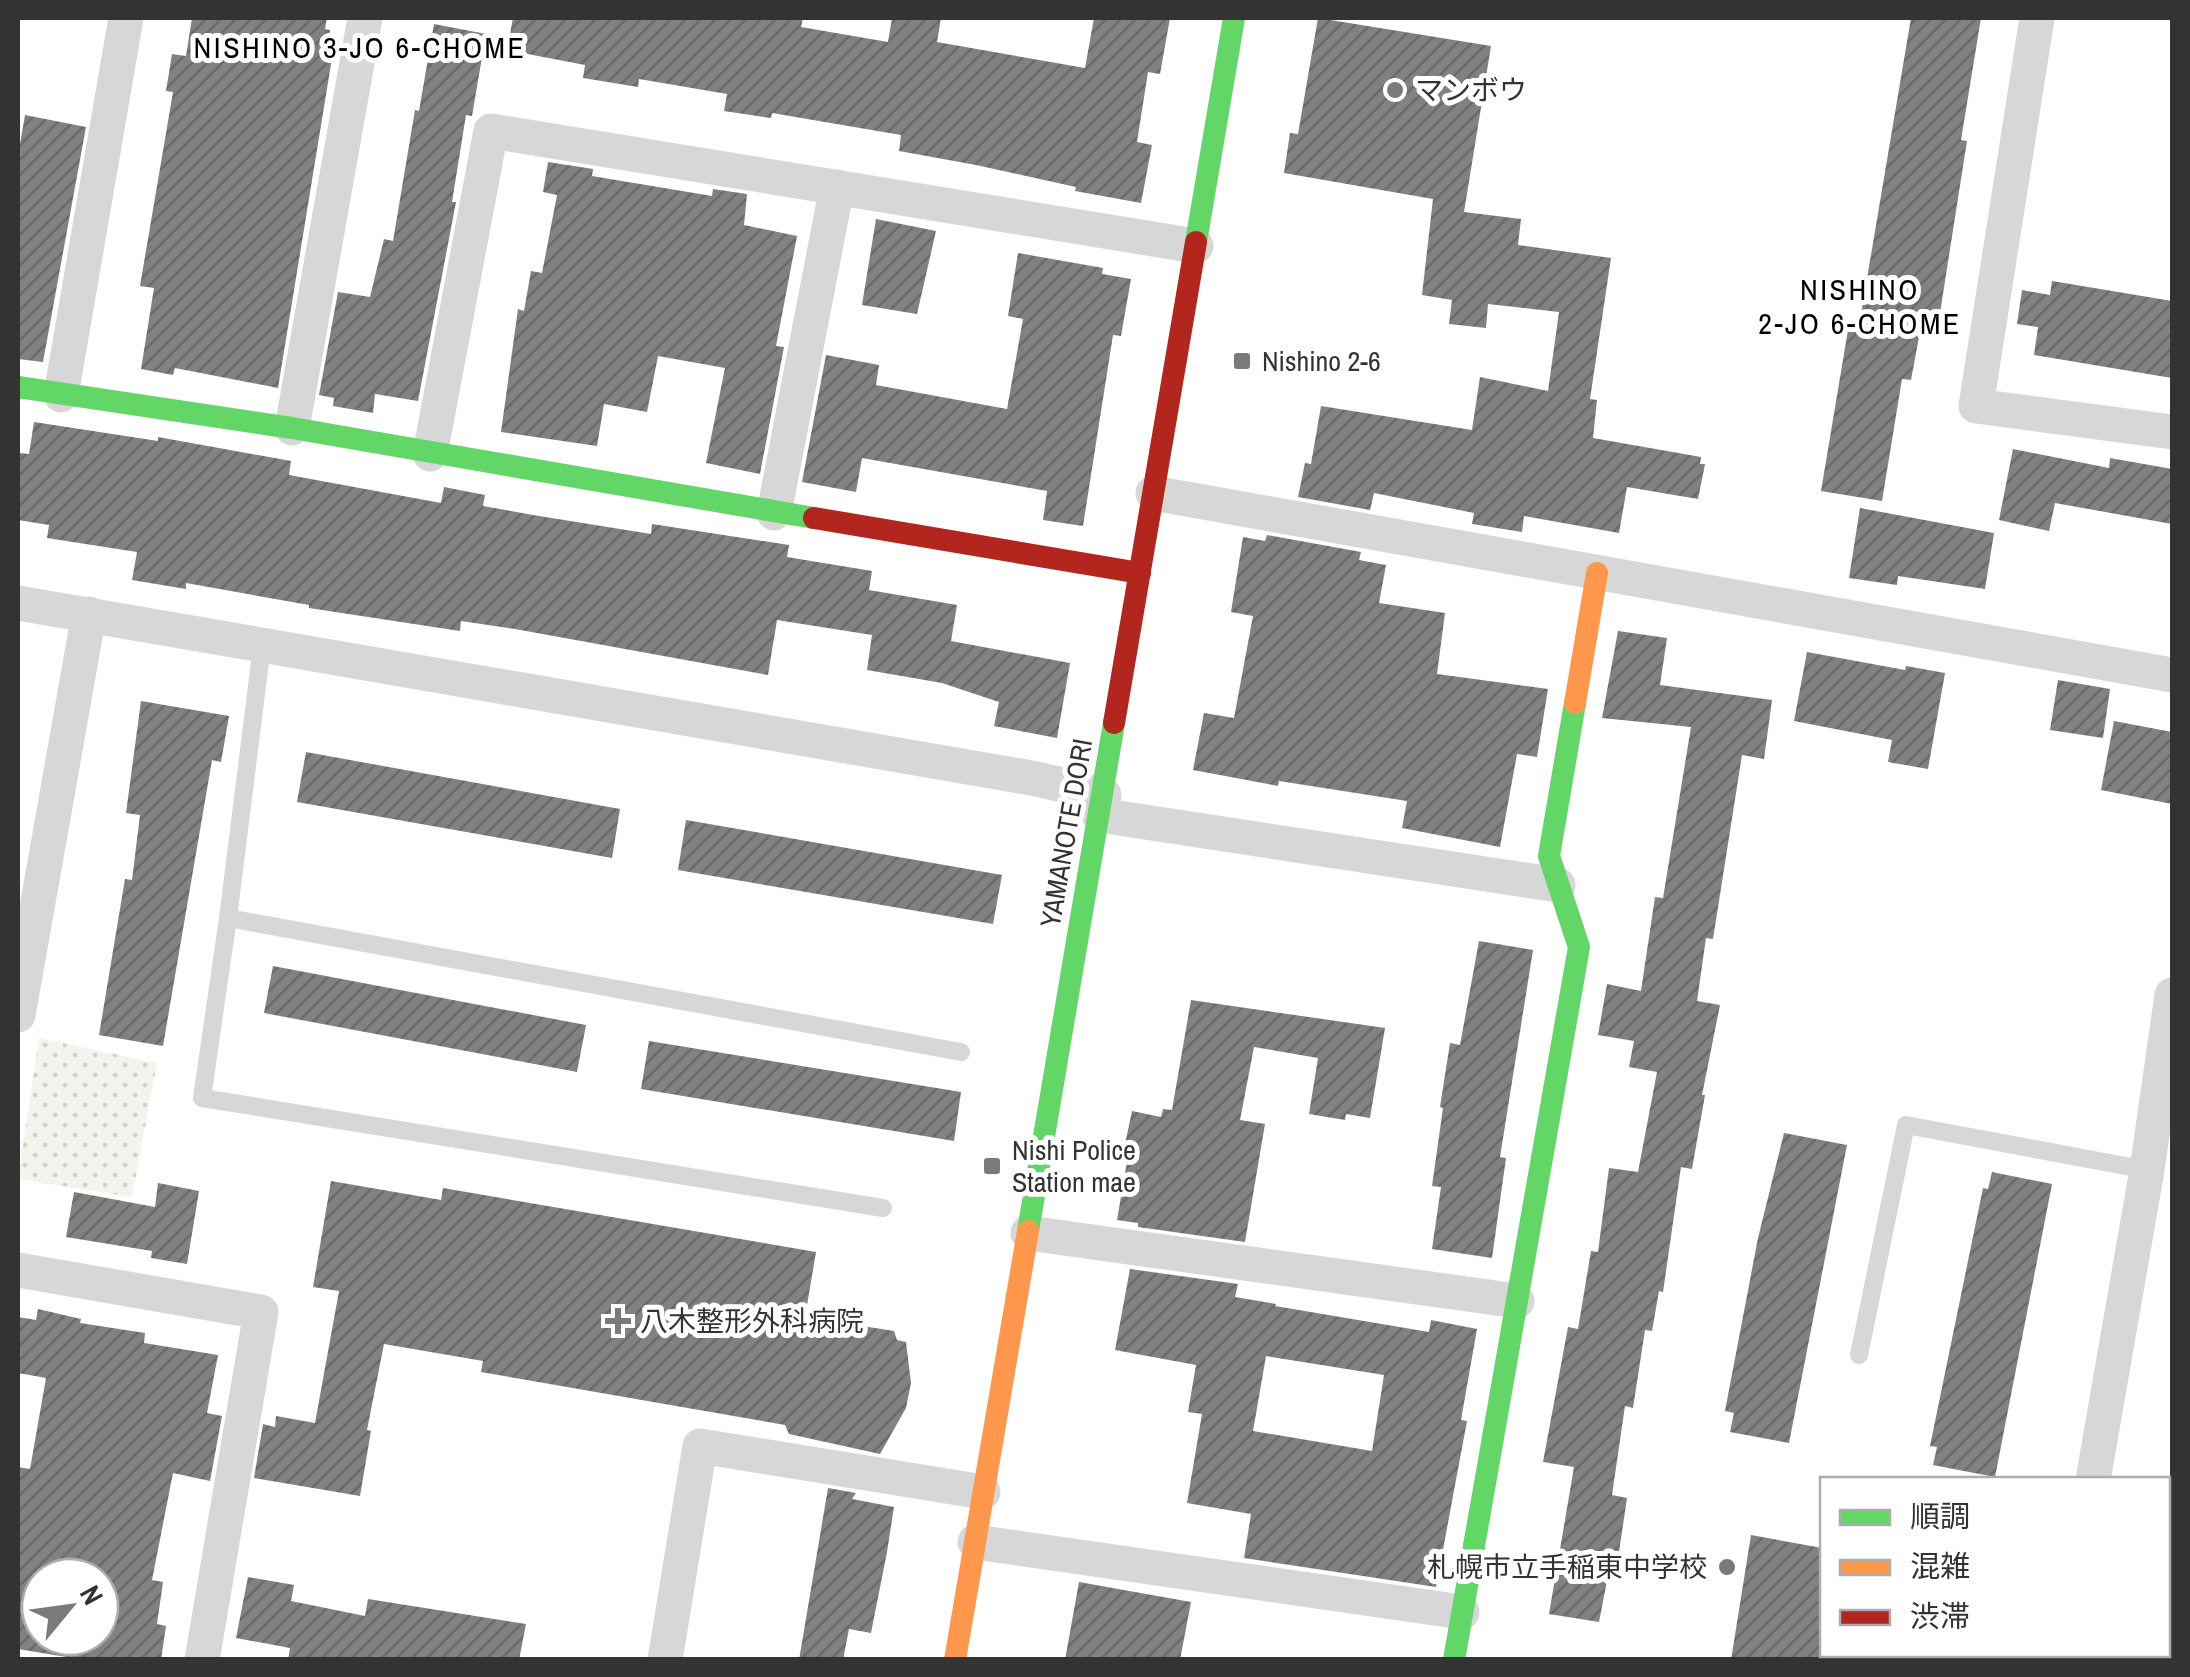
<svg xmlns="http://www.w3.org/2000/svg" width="2190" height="1677" font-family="'Archivo Narrow','Noto Sans JP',sans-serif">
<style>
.green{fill:url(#green-dots)}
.building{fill:url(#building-hatch);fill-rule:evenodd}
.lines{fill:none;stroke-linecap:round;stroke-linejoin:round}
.lane{stroke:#d7d7d7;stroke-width:18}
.street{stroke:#d7d7d7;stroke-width:35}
.fast{stroke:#63d668;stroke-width:22}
.slow{stroke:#ff974d;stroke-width:22}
.jam{stroke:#b3261e;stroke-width:22}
.poi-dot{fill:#7a7a7a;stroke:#fff;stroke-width:4}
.labels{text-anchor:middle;stroke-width:10;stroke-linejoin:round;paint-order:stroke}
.poi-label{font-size:28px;fill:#333;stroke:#fff;text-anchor:start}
.street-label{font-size:28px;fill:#333;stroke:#fff}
.neighbourhood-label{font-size:30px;letter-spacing:2.5px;fill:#000;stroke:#fff}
</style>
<defs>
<pattern id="green-dots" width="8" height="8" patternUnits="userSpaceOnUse" patternTransform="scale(2.5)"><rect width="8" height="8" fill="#f1f5ed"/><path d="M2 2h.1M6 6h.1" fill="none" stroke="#cfd2cc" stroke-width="1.8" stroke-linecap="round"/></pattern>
<pattern id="building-hatch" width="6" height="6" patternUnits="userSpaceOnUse" patternTransform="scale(2.5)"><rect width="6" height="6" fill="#818181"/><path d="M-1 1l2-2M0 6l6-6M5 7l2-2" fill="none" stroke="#6a6a6a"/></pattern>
</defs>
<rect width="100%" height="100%" fill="#fff"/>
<polygon class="green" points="39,1038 157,1063 132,1197 18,1179"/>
<g class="building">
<polygon points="192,18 327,18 325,29 330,30 327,51 333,52 278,388 175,368 173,375 141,369 154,288 140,286 173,92 166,91 172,54 186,56"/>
<polygon points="513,18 803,18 801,27 888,42 892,18 941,18 937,42 1085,68 1094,18 1170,18 1160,74 1148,72 1137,142 1152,145 1141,203 1075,191 1076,187 976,165 899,151 901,135 772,113 771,118 724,111 727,94 639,79 638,87 583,78 585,65 507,50"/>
<polygon points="1318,18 1491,46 1464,212 1521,219 1518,245 1611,258 1590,399 1597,400 1593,438 1701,457 1700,464 1705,464 1698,499 1627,487 1619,533 1524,516 1522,532 1472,524 1474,513 1374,493 1370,510 1298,497 1305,463 1311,464 1321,406 1472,430 1480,377 1548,391 1559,312 1488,304 1486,328 1449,324 1452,300 1422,295 1433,199 1284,173 1290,133 1298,134"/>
<polygon points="1911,18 1981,18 1961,140 1967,141 1940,313 1924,310 1911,380 1902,379 1882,501 1821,491 1849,324 1859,326"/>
<polygon points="434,24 486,34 472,116 466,115 452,202 456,202 418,401 375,394 373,413 333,406 334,398 319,395 338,292 370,297 384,239 393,241 415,110 419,111"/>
<polygon points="25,115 86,127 43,362 18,359 18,156"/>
<polygon points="548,162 593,169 592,176 712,196 713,189 747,194 744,225 797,236 776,346 784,347 760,474 706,463 725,368 658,356 647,412 604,404 597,446 501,432 518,309 524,311 531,271 542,273 557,195 543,192"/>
<polygon points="876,219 936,231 917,314 862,305"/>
<polygon points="1018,253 1103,268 1102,274 1131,279 1121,336 1113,335 1083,526 1043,520 1047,491 862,458 856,492 802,482 826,355 879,365 876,385 1007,409 1023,319 1008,316"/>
<polygon points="2052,281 2172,301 2172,378 2034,355 2038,327 2017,324 2022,290 2050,295"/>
<polygon points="34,422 158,441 158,437 291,461 289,475 441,503 444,487 485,495 483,506 533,515 651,534 652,524 789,545 787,557 872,571 869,590 957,605 951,641 1070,663 1057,738 994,726 999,702 942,683 867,670 872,635 777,620 768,675 515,629 461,621 460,631 309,608 309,605 186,583 186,589 132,580 137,552 47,538 49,525 18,520 20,453 29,454"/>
<polygon points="2013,449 2109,468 2110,458 2172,469 2172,524 2055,503 2049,531 1999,520"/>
<polygon points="1860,508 1994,533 1985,589 1898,576 1897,585 1849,578"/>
<polygon points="1267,535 1361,552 1359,560 1386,565 1379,603 1445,613 1437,674 1548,689 1537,757 1517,754 1500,847 1402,828 1407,801 1279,781 1278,786 1193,770 1204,713 1234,718 1253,616 1231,612 1243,537 1265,541"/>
<polygon points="1618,631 1667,638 1660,685 1772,700 1764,759 1742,755 1713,939 1706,938 1697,1001 1720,1005 1702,1095 1705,1095 1692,1169 1681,1167 1663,1292 1659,1291 1652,1331 1645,1330 1633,1408 1625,1406 1612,1495 1627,1498 1619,1552 1613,1550 1599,1622 1549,1614 1574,1467 1543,1462 1568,1327 1578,1329 1591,1251 1598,1252 1609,1168 1638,1172 1657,1072 1629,1067 1634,1041 1598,1035 1607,984 1641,991 1655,897 1663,898 1691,727 1602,718"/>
<polygon points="1807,652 1905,670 1906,666 1945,673 1928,769 1888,762 1892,740 1794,721"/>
<polygon points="2058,680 2110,689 2103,738 2050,730"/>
<polygon points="141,701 229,716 221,762 212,760 163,1046 99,1035 125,879 132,880 140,815 126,813"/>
<polygon points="2114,721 2172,732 2172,804 2101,790"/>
<polygon points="306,752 620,809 612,858 297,802"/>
<polygon points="686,820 1002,875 993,924 678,870"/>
<polygon points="1479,941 1533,950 1500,1157 1506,1158 1492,1258 1432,1249 1441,1187 1432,1186 1443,1108 1440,1107 1450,1043 1460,1045"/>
<polygon points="273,966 586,1025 577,1072 264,1013"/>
<polygon points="1191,1000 1385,1028 1370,1118 1346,1114 1345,1120 1309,1114 1318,1058 1254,1047 1240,1120 1265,1124 1245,1242 1138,1227 1138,1223 1117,1220 1129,1150 1124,1149 1132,1111 1161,1117 1163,1109 1172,1110"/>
<polygon points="649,1041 961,1092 954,1141 641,1089"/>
<polygon points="1784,1133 1847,1145 1789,1443 1730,1432 1734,1413 1725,1411 1758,1238"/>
<polygon points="1992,1172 2052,1184 1995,1477 1933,1465 1937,1447 1930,1446 1983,1188 1988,1189"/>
<polygon points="331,1181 441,1200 443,1188 816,1252 805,1317 894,1331 897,1340 906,1342 911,1383 906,1408 880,1454 789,1434 785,1425 481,1372 483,1361 384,1344 367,1430 371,1431 360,1496 254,1478 263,1424 275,1427 276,1416 315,1423 339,1291 313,1287"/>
<polygon points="158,1183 199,1191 187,1264 151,1258 152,1251 66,1237 74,1192 155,1207"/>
<path d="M1130 1269 1238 1284 1235 1297 1276 1304 1275 1306 1429 1332 1431 1320 1477 1329 1461 1420 1467 1421 1436 1587 1244 1558 1251 1514 1187 1503 1202 1414 1188 1412 1196 1365 1115 1350ZM1266 1356 1384 1375 1372 1451 1253 1431Z"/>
<path d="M38 1309 81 1319 80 1323 145 1333 144 1343 218 1355 207 1413 222 1416 210 1481 173 1473 152 1580 163 1582 157 1624 166 1626 161 1660H85L18 1649V1467L30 1469 46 1378 18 1373V1317L36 1320ZM40 1577H100V1637H40Z"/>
<polygon points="828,1488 856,1493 852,1499 894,1507 887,1552 871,1633 849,1629 843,1660 799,1660"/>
<polygon points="1751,1535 1822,1548 1822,1660 1731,1660"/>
<polygon points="248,1577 294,1585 291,1601 365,1616 368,1599 526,1624 519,1660 288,1660 290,1648 236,1638"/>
<polygon points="1079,1582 1191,1602 1180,1660 1065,1660"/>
</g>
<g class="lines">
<g class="lane">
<polyline points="262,646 228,918 202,1098 883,1208"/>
<polyline points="228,918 961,1052"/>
<polyline points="1859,1355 1906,1125 2147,1170"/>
</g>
<g class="street">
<polyline points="2037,18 1976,406 2172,432"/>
<polyline points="61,395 126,18"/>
<polyline points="292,428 365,18"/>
<polyline points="430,454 491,131 1196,246"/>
<polyline points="1153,493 2172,675"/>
<polyline points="774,513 837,187"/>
<polyline points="18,603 1037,779 1104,795"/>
<polyline points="1099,815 1558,885"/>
<polyline points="18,1015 89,614"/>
<polyline points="1028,1233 1517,1301"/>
<polyline points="18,1270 261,1312 202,1660"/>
<polyline points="2093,1480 2147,1170 2172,995"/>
<polyline points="975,1542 1462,1612"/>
<polyline points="665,1660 700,1446 983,1492"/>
<polyline points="2061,1660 2062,1654"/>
</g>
<g class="fast">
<polyline points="1196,242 1234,18"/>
<polyline points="18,387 292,428 814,518"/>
<polyline points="1028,1231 1114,723"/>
<polyline points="1454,1660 1579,947 1549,856 1575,703"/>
</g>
<g class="slow">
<polyline points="1575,703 1597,573"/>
<polyline points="955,1660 1028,1231"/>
</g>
<g class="jam">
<polyline points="814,518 1140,573"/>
<polyline points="1114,723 1196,242"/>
</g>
</g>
<g class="poi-dot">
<circle cx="1395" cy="90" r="10"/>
<rect x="1232" y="351" width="20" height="20" rx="5"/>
<rect x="982" y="1156" width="20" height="20" rx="5"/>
<path d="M613 1306h10v10h10v10h-10v10h-10v-10h-10v-10h10z"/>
<circle cx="1727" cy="1567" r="10"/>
</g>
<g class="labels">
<g class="poi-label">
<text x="1415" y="100">マンボウ</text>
<text x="1262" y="371">Nishino 2-6</text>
<text x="1012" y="1160">Nishi Police<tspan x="1012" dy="32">Station mae</tspan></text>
<text x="640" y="1331">八木整形外科病院</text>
<text x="1707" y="1577" text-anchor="end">札幌市立手稲東中学校</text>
</g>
<g class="street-label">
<text transform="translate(1066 833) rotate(-80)" y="10">YAMANOTE DORI</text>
</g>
<g class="neighbourhood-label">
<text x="360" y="58">NISHINO 3-JO 6-CHOME</text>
<text x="1860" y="300">NISHINO<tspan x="1860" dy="34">2-JO 6-CHOME</tspan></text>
</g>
</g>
<rect width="2190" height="1677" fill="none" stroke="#333333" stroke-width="40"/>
<rect x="1820" y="1477" width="350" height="180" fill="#ffffff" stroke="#adadad" stroke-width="2.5"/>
<rect x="1840" y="1510" width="50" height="15" fill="#63d668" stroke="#adadad" stroke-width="2.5"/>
<text x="1910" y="1527" font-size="30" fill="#333333">順調</text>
<rect x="1840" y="1560" width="50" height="15" fill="#ff974d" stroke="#adadad" stroke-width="2.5"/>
<text x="1910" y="1577" font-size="30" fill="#333333">混雑</text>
<rect x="1840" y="1610" width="50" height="15" fill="#b3261e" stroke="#adadad" stroke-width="2.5"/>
<text x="1910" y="1627" font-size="30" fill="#333333">渋滞</text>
<g transform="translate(70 1607) rotate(61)"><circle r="48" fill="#ffffff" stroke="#adadad" stroke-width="2.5"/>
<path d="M0-8L18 38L0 25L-18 38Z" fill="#7a7a7a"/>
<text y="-15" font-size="28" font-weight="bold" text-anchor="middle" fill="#333333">N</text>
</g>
</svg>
